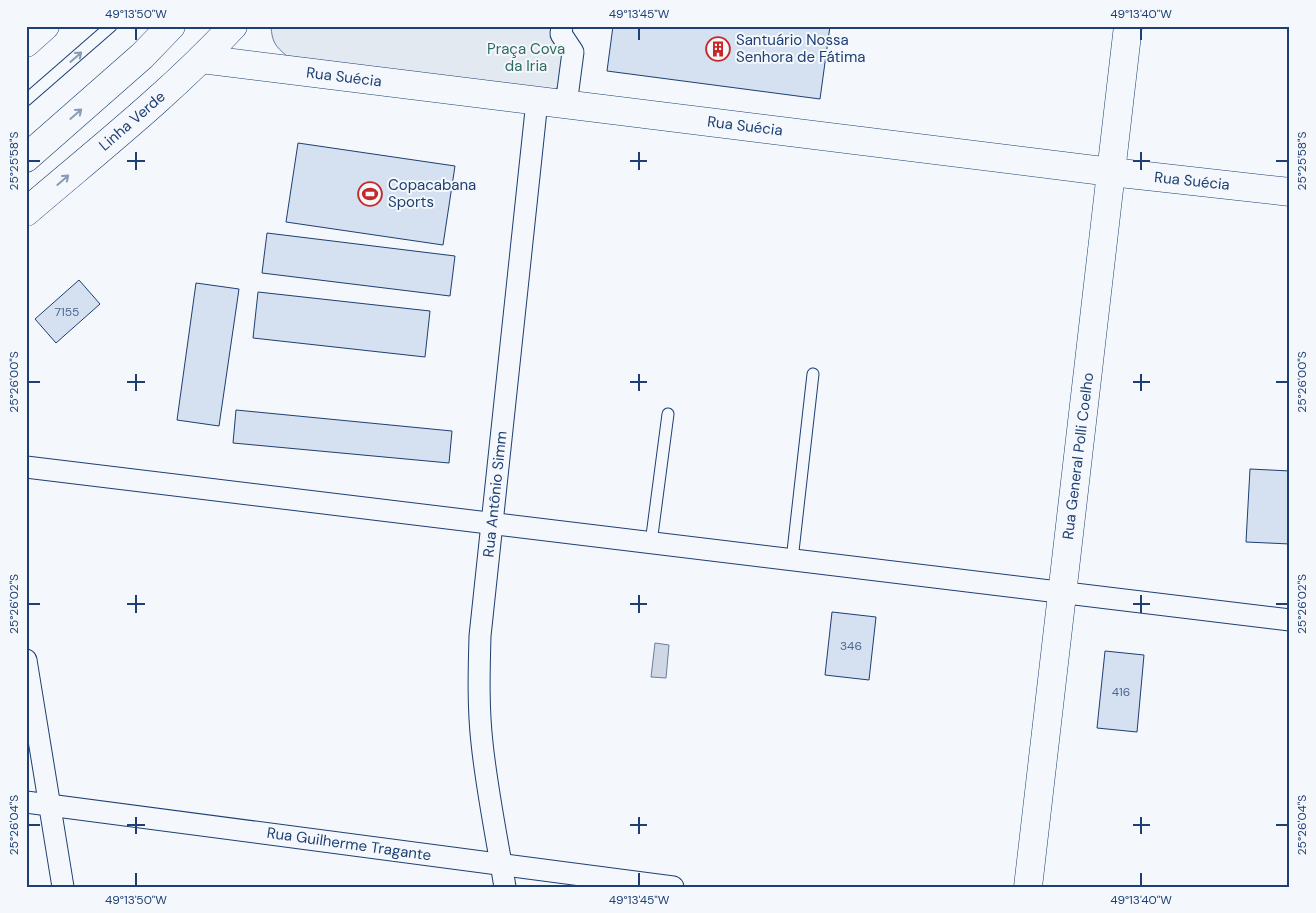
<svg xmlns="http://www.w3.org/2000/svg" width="1316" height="913" font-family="'DM Sans',sans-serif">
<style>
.green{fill:#e3e9f0;stroke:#687fa3}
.water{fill:#cfd7e4;stroke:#687fa3}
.building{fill:#d5e0f0;stroke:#1d3f73}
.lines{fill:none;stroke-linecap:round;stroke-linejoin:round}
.service-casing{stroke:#1d3f73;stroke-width:13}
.minor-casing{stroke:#1d3f73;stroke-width:23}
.tertiary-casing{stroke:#1d3f73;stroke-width:29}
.secondary-casing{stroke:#1d3f73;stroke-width:29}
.trunk-casing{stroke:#1d3f73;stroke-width:29}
.service{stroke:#f4f7fb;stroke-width:11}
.minor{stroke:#f4f7fb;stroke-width:21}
.tertiary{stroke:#f4f7fb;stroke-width:28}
.secondary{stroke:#f4f7fb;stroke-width:28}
.trunk{stroke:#f4f7fb;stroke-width:28}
.oneway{stroke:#889bb7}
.ticks{fill:none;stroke:#1d3f73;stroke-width:2}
.labels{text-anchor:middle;stroke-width:4;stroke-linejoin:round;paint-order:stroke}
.number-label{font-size:12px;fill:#4b6792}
.poi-label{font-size:15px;fill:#1d3f73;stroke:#f4f7fb;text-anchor:start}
.park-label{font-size:15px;fill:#2c6c60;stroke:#f4f7fb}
.street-label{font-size:15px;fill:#1d3f73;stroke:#f4f7fb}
.neatline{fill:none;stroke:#1d3f73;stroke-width:2}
.ticks-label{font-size:12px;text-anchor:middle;fill:#1d3f73}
</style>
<rect width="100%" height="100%" fill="#f4f7fb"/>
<path class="green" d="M271 26H554L564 53 558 87 554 90 287 56C275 46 272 42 271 26Z"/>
<polygon class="water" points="655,643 669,645 666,678 651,677"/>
<g class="building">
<polygon points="613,26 830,26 820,99 607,71"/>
<polygon points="298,143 455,166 443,245 286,222"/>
<polygon points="267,233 455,256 450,296 262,273"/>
<polygon points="79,280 100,304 56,343 35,319"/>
<polygon points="196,283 239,289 219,426 177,420"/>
<polygon points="258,292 430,311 425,357 253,338"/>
<polygon points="236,410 452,431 449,463 233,443"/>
<polygon points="1250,469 1290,471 1290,544 1246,542"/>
<polygon points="832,612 876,617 869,680 825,675"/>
<polygon points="1105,651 1144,655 1137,732 1097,728"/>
</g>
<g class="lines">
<g class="service-casing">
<g id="service">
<polyline points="26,100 111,26"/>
<polyline points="651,543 668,414"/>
<polyline points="792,560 813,374"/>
</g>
</g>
<g class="minor-casing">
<g id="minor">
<polyline points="562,26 561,34 573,52 566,105"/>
<polyline points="26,467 1290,620"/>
<polyline points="26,660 63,887"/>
<polyline points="26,802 673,887"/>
<path d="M505 887C497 839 487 791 482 743 478 707 479 672 480 636L537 101"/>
</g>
</g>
<g class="tertiary-casing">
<g id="tertiary">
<polyline points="201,59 1111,172 1290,192"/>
<polyline points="1028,887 1128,26"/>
</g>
</g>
<g class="secondary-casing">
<path id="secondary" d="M26 212C96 152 170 94 233 26"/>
</g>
<g class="trunk-casing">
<g id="trunk">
<polyline points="26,43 45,26"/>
<polyline points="26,158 142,56 171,26"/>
</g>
</g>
<use href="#service" class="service"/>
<use href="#minor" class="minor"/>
<use href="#tertiary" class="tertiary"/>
<use href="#secondary" class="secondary"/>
<use href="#trunk" class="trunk"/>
</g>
<defs><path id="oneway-shaft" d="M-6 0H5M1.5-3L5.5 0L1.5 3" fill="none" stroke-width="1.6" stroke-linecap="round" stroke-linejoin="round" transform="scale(1.25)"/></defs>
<g class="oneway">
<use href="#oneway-shaft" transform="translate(76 57) rotate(-41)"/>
<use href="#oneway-shaft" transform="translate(76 114) rotate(-41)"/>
<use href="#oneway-shaft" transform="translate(63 180) rotate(-41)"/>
</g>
<path class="ticks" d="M136 28V40M639 28V40M1141 28V40M136 152V170M639 152V170M1141 152V170M28 161H40M127 161H145M630 161H647M1133 161H1150M1276 161H1288M136 374V391M639 374V391M1141 374V391M28 382H40M127 382H145M630 382H647M1133 382H1150M1276 382H1288M136 595V613M639 595V613M1141 595V613M28 604H40M127 604H145M630 604H647M1133 604H1150M1276 604H1288M136 817V834M639 817V834M1141 817V834M28 825H40M127 825H145M630 825H647M1133 825H1150M1276 825H1288M136 873V886M639 873V886M1141 873V886"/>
<defs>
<g id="building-ring" transform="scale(1.25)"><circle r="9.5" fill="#f4f7fb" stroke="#c62828" stroke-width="1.5"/><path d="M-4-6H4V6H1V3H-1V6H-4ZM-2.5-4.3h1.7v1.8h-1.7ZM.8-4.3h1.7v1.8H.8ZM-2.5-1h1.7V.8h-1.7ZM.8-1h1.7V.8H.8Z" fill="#c62828"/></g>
<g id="stadium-ring" transform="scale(1.25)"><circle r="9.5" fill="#f4f7fb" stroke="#c62828" stroke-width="1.5"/><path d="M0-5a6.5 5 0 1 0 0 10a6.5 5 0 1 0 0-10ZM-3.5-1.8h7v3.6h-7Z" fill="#c62828"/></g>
</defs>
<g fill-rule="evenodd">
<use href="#building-ring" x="718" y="49"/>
<use href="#stadium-ring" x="370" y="194"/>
</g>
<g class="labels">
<g class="number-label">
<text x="67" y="316">7155</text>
<text x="851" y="650">346</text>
<text x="1121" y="696">416</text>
</g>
<g class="poi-label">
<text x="736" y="45">Santuário Nossa<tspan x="736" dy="17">Senhora de Fátima</tspan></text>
<text x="388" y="190">Copacabana<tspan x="388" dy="17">Sports</tspan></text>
</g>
<g class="park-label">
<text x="526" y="54">Praça Cova<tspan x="526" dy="17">da Iria</tspan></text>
</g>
<g class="street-label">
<text transform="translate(344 77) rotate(7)" y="5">Rua Suécia</text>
<text transform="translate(132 121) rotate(-41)" y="5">Linha Verde</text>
<text transform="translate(745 126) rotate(7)" y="5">Rua Suécia</text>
<text transform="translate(1192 181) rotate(6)" y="5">Rua Suécia</text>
<text transform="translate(1078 456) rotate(-83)" y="5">Rua General Polli Coelho</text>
<text transform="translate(495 494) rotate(-84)" y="5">Rua Antônio Simm</text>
<text transform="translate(349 844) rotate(8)" y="5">Rua Guilherme Tragante</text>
</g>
</g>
<rect width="1316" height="913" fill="none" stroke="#f4f7fb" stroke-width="55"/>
<rect x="28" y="28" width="1260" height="858" class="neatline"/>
<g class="ticks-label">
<text x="136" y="18">49°13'50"W</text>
<text x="639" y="18">49°13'45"W</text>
<text x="1141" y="18">49°13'40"W</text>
<text transform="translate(14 161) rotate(-90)" y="4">25°25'58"S</text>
<text transform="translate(1302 161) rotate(-90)" y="4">25°25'58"S</text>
<text transform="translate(14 382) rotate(-90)" y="4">25°26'00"S</text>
<text transform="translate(1302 382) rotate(-90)" y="4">25°26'00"S</text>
<text transform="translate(14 604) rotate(-90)" y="4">25°26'02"S</text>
<text transform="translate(1302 604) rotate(-90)" y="4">25°26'02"S</text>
<text transform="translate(14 825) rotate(-90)" y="4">25°26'04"S</text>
<text transform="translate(1302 825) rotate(-90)" y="4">25°26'04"S</text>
<text x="136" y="904">49°13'50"W</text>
<text x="639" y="904">49°13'45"W</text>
<text x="1141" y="904">49°13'40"W</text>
</g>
</svg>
